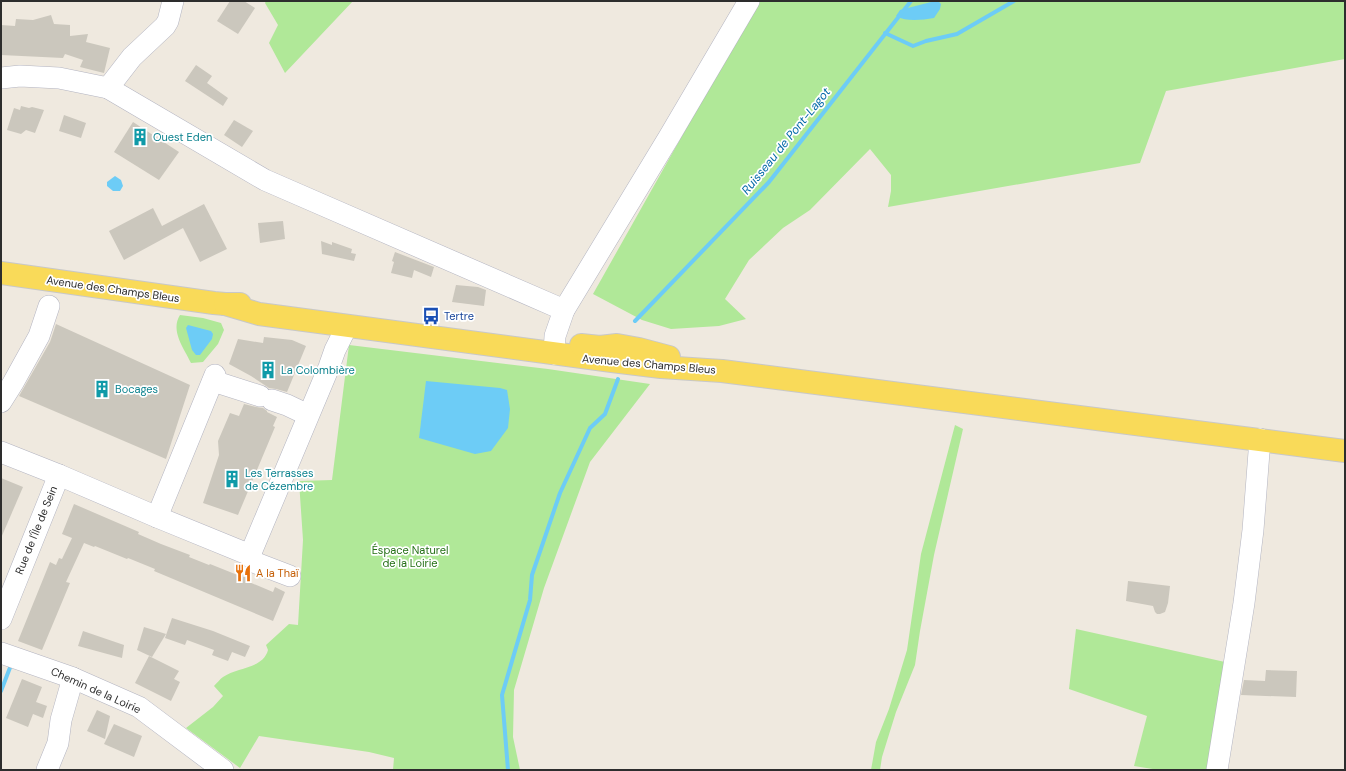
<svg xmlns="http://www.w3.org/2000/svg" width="1346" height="771" font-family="'DM Sans',sans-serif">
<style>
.green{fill:#b0e898}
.water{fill:#6dccf6}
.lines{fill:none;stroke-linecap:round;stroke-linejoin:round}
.stream{stroke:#6dccf6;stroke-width:4}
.building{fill:#cbc7bd}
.minor-casing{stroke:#b3b4c1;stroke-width:22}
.major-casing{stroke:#c8c8c8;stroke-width:24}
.minor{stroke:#fff;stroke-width:21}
.major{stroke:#f9da59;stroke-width:22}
.labels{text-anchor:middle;stroke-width:3.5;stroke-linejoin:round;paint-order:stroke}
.culture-label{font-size:11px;fill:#0d838f;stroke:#fff;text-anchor:start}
.street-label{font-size:11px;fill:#2d2d2d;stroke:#fff}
.transit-label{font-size:11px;fill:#164399;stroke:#fff;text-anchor:start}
.park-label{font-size:11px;fill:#257016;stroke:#fff}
.food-label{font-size:11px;fill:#c56008;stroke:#fff;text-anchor:start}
.water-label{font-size:12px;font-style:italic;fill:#056aa8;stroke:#fff}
</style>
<rect width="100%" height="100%" fill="#efe9df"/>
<g class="green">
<polygon points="266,1 353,1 285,73 269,43 278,25 265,3"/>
<polygon points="758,1 1345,1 1345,59 1166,91 1140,163 888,207 891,191 891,175 870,149 810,210 783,228 749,260 725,299 746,319 719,326 671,329 642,320 593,294"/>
<path d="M180 315 203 318 221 323 224 330 218 344 203 362 191 363C184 348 170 331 180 315Z"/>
<path d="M349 345 548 369 650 384 590 462 544 588 514 690 513 737 520 770H393L394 758 369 752 259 736 240 768 186 728 213 707 223 696 214 686C217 683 220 679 223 677 237 667 263 669 268 650L266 645 289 624 298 625 303 540 299 481 332 480Z"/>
<polygon points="955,425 963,429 934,555 920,631 915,665 896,712 882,757 880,770 871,770 876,742 889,709 907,650 921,554"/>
<polygon points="1076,629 1225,662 1207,770 1159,770 1134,766 1147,716 1069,689"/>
</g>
<g class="water">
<path d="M935 1H938L941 4 940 9 934 18C921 20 907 22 896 16L900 10Z"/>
<polygon points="115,176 121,180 123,186 120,191 113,191 107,186 107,182"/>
<polygon points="188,325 211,331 213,334 212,339 200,355 196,355 192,350 186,328"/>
<polygon points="426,381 500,388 507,390 510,409 508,428 491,451 475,454 419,438"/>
</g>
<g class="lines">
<g class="stream">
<polyline points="885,33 913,46 926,41 957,34 1014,1"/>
<polyline points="635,321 769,182 911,1"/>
<polyline points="1,691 11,665"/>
<polyline points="508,770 502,695 530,600 532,575 560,493 590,428 605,414 618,379"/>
</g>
</g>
<g class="building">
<polygon points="230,1 244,1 255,8 238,34 217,21"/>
<polygon points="51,15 54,24 70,25 70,36 88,34 86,42 110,48 104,73 80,67 83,60 65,54 63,58 1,55 1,25 15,26 16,19 33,20"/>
<polygon points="196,65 212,76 207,83 228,98 223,106 185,81"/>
<polygon points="21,106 29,108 32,107 44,110 35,133 26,130 21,134 7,130 14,108 20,110"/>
<polygon points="64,115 86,123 81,138 59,131"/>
<polygon points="234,120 253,131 242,147 224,135"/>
<polygon points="133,122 179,152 159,180 114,152"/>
<polygon points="204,204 227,249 200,262 183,228 124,260 109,231 153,208 162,226"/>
<polygon points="283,221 285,239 260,243 258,223"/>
<polygon points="321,241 332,245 332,242 352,249 351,253 356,254 354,261 322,254"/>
<polygon points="395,252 434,267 431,277 414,270 412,278 391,273 394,262 392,261"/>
<polygon points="456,285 478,287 486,290 484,306 452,302"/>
<polygon points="56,324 190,385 166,459 19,396 50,342"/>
<polygon points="264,337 292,340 306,346 287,392 276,389 269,388 251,376 229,364 238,339 263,343"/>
<polygon points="244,404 256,407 263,408 267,411 267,412 277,417 273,426 275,427 238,515 203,503 219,455 218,441 230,413 239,416"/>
<polygon points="1,478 23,487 1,538"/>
<polygon points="74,504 139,532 138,534 161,544 190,555 189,557 209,565 210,564 240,576 241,574 251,578 249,582 273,592 275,587 285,592 273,621 154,571 155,569 128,558 127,559 95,546 94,547 84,543 66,582 70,583 42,650 18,641 50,562 56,565 59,558 62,559 72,538 62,534"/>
<polygon points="1128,581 1170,586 1168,603 1165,612 1160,614 1157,614 1155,612 1153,606 1126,601"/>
<polygon points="172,618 213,631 250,646 245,657 232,652 228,661 212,655 214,650 187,640 185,645 165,638"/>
<polygon points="144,627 166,634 152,657 137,650"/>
<polygon points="83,631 124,645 122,658 78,646"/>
<polygon points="149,656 179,671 174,679 180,682 171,701 135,683"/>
<polygon points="1266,670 1297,671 1296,697 1241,695 1244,680 1265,681"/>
<polygon points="22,679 42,687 36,702 47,706 43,718 33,714 28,727 6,718"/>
<polygon points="97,710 110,716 105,739 87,731"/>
<polygon points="114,724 142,736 134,757 104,744"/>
</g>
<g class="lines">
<g class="minor-casing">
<g id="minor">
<polyline points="1,78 20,76 59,78 108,88 265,180 564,310"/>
<polyline points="108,88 132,57 165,26 168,21 173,1"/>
<polyline points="554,354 555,336 564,310 669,137 749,1"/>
<polyline points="213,381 260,396"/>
<polyline points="272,400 287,405 308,415"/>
<polyline points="1,402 13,383 39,336 49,306"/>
<polyline points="1,452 59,475 157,517 250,555 329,367 335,350 347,326"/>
<polyline points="157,517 215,375"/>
<polyline points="250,555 256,563 290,576"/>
<polyline points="1,619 59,475"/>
<polyline points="1,653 73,678 139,707 223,770"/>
<polyline points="47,770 58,743 61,720 73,678"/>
<polyline points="1217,770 1244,603 1253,530 1260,439"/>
</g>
</g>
<g class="major-casing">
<g id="major">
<polyline points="1,273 214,303 225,304 240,304"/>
<polyline points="225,304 259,314 612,361 661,367 722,371 1345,451"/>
<polyline points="581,345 600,347 617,345 639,349 669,357"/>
</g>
</g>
<use href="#minor" class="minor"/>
<use href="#major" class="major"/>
</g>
<defs>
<g id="building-bare" transform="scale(1.38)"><path d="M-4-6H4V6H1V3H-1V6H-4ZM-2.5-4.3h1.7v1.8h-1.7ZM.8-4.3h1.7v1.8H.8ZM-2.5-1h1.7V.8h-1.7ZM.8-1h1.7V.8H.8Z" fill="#0f9aa8" stroke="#fff" stroke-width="2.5" paint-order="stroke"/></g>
<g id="bus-bare" transform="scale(1.38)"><path d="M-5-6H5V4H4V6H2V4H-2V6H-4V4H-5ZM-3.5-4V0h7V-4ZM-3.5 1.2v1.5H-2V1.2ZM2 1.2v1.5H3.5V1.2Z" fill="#1a4fb4" stroke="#fff" stroke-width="2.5" paint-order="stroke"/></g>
<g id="restaurant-bare" transform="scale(1.38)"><path d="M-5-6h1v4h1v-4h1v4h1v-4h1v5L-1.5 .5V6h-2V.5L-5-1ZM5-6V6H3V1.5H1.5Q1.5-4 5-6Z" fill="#e8710a" stroke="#fff" stroke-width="2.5" paint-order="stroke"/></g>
</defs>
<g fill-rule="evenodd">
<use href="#building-bare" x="140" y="137"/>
<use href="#bus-bare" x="431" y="316"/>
<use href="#building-bare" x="268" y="370"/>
<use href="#building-bare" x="102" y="389"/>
<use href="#building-bare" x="232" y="479"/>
<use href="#restaurant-bare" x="243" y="573"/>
</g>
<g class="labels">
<g class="culture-label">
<text x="153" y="141">Ouest Eden</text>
<text x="281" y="374">La Colombière</text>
<text x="115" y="393">Bocages</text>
<text x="245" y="477">Les Terrasses<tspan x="245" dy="13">de Cézembre</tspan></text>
</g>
<g class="street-label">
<text transform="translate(113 289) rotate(8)" y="4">Avenue des Champs Bleus</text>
<text transform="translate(649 364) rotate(5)" y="4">Avenue des Champs Bleus</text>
<text transform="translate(36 530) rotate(-68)" y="4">Rue de l'Île de Sein</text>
<text transform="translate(96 690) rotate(24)" y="4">Chemin de la Loirie</text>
</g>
<g class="transit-label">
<text x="444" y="320">Tertre</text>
</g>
<g class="park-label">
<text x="410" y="554">Éspace Naturel<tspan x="410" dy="13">de la Loirie</tspan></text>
</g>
<g class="food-label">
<text x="256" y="577">A la Thaï</text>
</g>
<g class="water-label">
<text transform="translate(786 141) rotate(-51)" y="4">Ruisseau de Pont-Lagot</text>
</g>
</g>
<rect width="1346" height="771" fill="none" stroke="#2d2d2d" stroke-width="4"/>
</svg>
